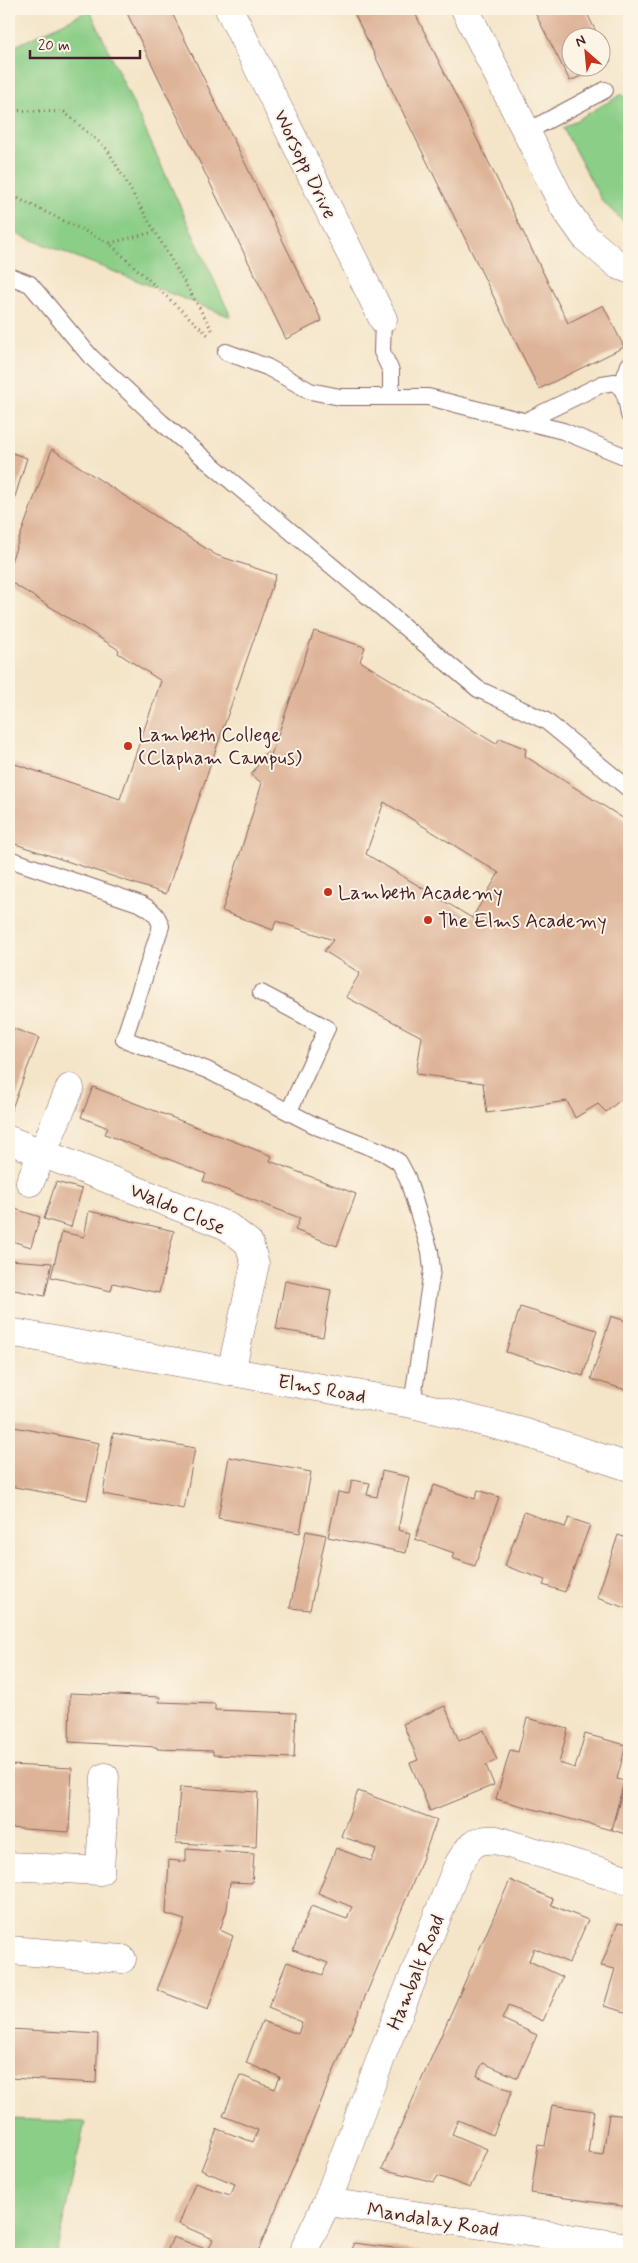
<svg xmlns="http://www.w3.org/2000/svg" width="638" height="2263" font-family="Mynerve,sans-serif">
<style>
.green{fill:#8bce87;stroke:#6a7659}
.building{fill:#deb498;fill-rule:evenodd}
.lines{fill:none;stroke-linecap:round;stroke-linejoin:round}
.lane-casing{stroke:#866462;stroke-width:18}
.street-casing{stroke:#866462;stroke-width:29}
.path{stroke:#866462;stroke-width:3;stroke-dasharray:1 4;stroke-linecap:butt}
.lane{stroke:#fff;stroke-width:16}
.street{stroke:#fff;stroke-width:28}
.poi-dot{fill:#c8321e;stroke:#fcf5e5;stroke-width:2}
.labels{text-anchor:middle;stroke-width:4;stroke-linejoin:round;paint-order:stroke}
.street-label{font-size:20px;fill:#4a1f2b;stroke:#fcf5e5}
.poi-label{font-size:20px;fill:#4a1f2b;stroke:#fcf5e5;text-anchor:start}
</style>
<rect width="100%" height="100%" fill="#fcf5e5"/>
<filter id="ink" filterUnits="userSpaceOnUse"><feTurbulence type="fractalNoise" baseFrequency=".02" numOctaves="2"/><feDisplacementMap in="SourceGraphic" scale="10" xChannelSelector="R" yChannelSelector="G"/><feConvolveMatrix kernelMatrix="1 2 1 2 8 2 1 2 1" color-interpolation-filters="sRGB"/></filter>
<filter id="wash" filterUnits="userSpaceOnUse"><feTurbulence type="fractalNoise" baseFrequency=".0096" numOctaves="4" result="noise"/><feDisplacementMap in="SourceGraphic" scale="20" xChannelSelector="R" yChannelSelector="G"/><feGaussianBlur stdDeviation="1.12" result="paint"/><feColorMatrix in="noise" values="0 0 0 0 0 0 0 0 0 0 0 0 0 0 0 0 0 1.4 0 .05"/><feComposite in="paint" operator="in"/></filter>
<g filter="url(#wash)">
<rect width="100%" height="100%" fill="#f4e5c9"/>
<g class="green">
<polygon points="90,10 231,317 9,231 9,49"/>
<polygon points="622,94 629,104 629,227 602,201 563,128"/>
<polygon points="9,2119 85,2122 56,2254 9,2254"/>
</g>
<g id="blocks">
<g class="building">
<polygon points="125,9 170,9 322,321 286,339"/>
<polygon points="352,9 413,9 568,323 603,305 624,347 539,389"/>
<polygon points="533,9 585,9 599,38 570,38 570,68 598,68 570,81"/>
<polygon points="600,40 611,61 600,66"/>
<polygon points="52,449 216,555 276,575 166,894 9,842 9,762 120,799 161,681 118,653 119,650 9,581 9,567"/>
<polygon points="9,452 27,458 9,516"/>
<path d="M314 631 365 647 360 661 496 744 500 738 526 749 525 756 629 822V1093L606 1112 598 1104 575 1118 567 1101 487 1113 483 1083 416 1074 422 1037 346 997 360 973 324 951 333 940 276 921 273 930 222 911 262 783 251 775 266 752 271 755ZM384 802 499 873 472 918 366 854Z"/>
<polygon points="9,1027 39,1038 9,1116"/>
<polygon points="93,1087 272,1156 270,1161 356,1194 337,1246 295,1230 300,1218 203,1181 206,1174 105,1134 108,1128 81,1117"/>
<polygon points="56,1182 82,1189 71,1227 44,1219"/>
<polygon points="9,1207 40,1217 31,1247 9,1240"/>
<polygon points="89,1211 174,1231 159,1293 113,1283 111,1291 51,1277 62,1232 84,1237"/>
<polygon points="9,1260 52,1263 45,1296 9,1289"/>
<polygon points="285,1281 331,1290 323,1337 276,1329"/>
<polygon points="520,1307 597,1330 583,1376 506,1352"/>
<polygon points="611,1316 629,1322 629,1391 591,1379"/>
<polygon points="9,1426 99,1443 87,1500 9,1486"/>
<polygon points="113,1433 195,1448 184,1509 103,1494"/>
<polygon points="229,1457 311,1472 300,1533 218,1518"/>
<polygon points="382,1471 409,1477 398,1530 410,1533 406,1553 328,1537 338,1492 349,1494 352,1480 370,1483 367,1495 377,1497"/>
<polygon points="434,1485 475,1499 478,1490 499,1497 475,1566 452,1558 454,1553 415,1539"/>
<polygon points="524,1512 565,1527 569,1518 590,1525 565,1592 543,1585 545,1580 505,1566"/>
<polygon points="306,1531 326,1535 310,1610 290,1608"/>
<polygon points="618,1535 629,1539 629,1609 597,1598"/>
<polygon points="70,1693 160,1697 159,1702 215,1704 215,1710 296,1713 294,1758 213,1755 213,1751 157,1749 157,1747 69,1742"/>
<polygon points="445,1706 459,1741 484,1730 497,1760 486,1765 494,1785 430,1811 410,1763 418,1760 403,1724"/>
<polygon points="527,1718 568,1729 559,1763 575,1768 585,1734 626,1745 617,1779 624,1781 611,1830 496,1799 510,1750 518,1752"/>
<polygon points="9,1765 72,1768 69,1832 9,1828"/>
<polygon points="625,1781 629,1782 629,1835 612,1830"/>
<polygon points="180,1787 258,1792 256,1847 176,1843"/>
<polygon points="358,1791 437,1820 417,1873 257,2254 166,2254 173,2237 208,2250 211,2244 213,2239 179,2224 195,2183 230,2195 233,2190 235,2184 201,2170 217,2129 253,2142 258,2130 223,2116 240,2075 275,2089 280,2077 246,2063 262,2021 298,2034 302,2022 268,2008 287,1962 323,1975 325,1969 328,1963 293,1950 311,1906 347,1919 349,1913 352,1907 318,1893 336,1848 371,1861 374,1855 376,1849 341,1836"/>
<polygon points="186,1849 254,1854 252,1883 230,1882 227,1909 220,1930 233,1936 208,2010 157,1990 185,1920 166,1914 169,1860 186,1862"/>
<polygon points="510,1880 553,1899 551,1905 588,1920 569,1963 534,1948 529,1961 563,1977 543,2021 508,2006 505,2013 502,2019 537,2035 518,2078 483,2063 479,2070 477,2076 512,2091 493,2135 458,2120 452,2134 487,2149 470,2188 438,2176 434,2182 382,2169"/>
<polygon points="618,1923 629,1925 629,2013 604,2006 615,1969 601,1966"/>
<polygon points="9,2029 98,2034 96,2083 9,2078"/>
<polygon points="552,2105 594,2111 588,2153 603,2155 609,2114 629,2116 629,2207 531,2193 538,2145 545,2146"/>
<polygon points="353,2243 434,2253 434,2254 352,2254"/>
</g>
</g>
</g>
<g filter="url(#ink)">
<use href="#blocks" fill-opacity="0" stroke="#866462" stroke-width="1"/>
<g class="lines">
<g class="lane-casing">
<g id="lane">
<polyline points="526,132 605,90"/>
<polyline points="9,276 30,284 90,356 161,422 478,689 546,721 629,789"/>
<polyline points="383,319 382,352 391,371 391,397"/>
<polyline points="226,352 267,367 310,391 340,397 428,397 563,431 629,458"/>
<polyline points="621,387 629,365"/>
<path d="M526 421 602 384 615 382C626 390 627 402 629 415"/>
<path d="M9 859 141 904C152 910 157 914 161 926L124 1039 207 1070 318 1127 383 1152 399 1162 407 1177 430 1251 432 1270 412 1404"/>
<polyline points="261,993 327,1028 289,1111"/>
</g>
</g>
<g class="street-casing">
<g id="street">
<polyline points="229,9 383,319"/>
<polyline points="465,9 564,207 586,238 618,265 629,269"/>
<polyline points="9,1140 227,1226 249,1243 255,1264 231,1372"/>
<polyline points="30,1182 70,1088"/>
<polyline points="9,1332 412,1404 523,1432 629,1467"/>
<polyline points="9,1866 100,1871 105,1777"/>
<polyline points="9,1950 122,1959"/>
<polyline points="327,2202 629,2247"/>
<path d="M302 2254 327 2202 384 2050 457 1867C468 1848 473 1838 496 1840L629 1880"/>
</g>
</g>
<g class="path">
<polyline points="9,110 64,112 107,149 212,330"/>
<polyline points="9,194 109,243 208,335"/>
<polyline points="110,243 154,232"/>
</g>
<use href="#lane" class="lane"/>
<use href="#street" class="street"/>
</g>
</g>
<g class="poi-dot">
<circle cx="128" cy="746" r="5"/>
<circle cx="328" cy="892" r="5"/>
<circle cx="428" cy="920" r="5"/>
</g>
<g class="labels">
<g class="street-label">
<text transform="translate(306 164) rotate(64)" y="7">Worsopp Drive</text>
<text transform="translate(178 1208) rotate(23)" y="7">Waldo Close</text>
<text transform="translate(322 1388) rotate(10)" y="7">Elms Road</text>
<text transform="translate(415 1972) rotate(-68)" y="7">Hambalt Road</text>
<text transform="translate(433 2219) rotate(9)" y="7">Mandalay Road</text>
</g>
<g class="poi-label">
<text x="138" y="741">Lambeth College<tspan x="138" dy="23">(Clapham Campus)</tspan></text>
<text x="338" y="899">Lambeth Academy</text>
<text x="438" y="927">The Elms Academy</text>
</g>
</g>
<rect width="638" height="2263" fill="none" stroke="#fcf5e5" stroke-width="30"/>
<g transform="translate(586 52) rotate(333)"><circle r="24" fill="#fcf5e5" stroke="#b59f9b"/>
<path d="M0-4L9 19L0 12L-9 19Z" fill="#c8321e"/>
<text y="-8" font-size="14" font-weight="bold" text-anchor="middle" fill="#4a1f2b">N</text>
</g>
<path d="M30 50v8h110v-8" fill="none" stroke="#4a1f2b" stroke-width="2.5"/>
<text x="38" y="50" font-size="15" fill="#4a1f2b" stroke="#fcf5e5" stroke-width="4" paint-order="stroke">20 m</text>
</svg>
